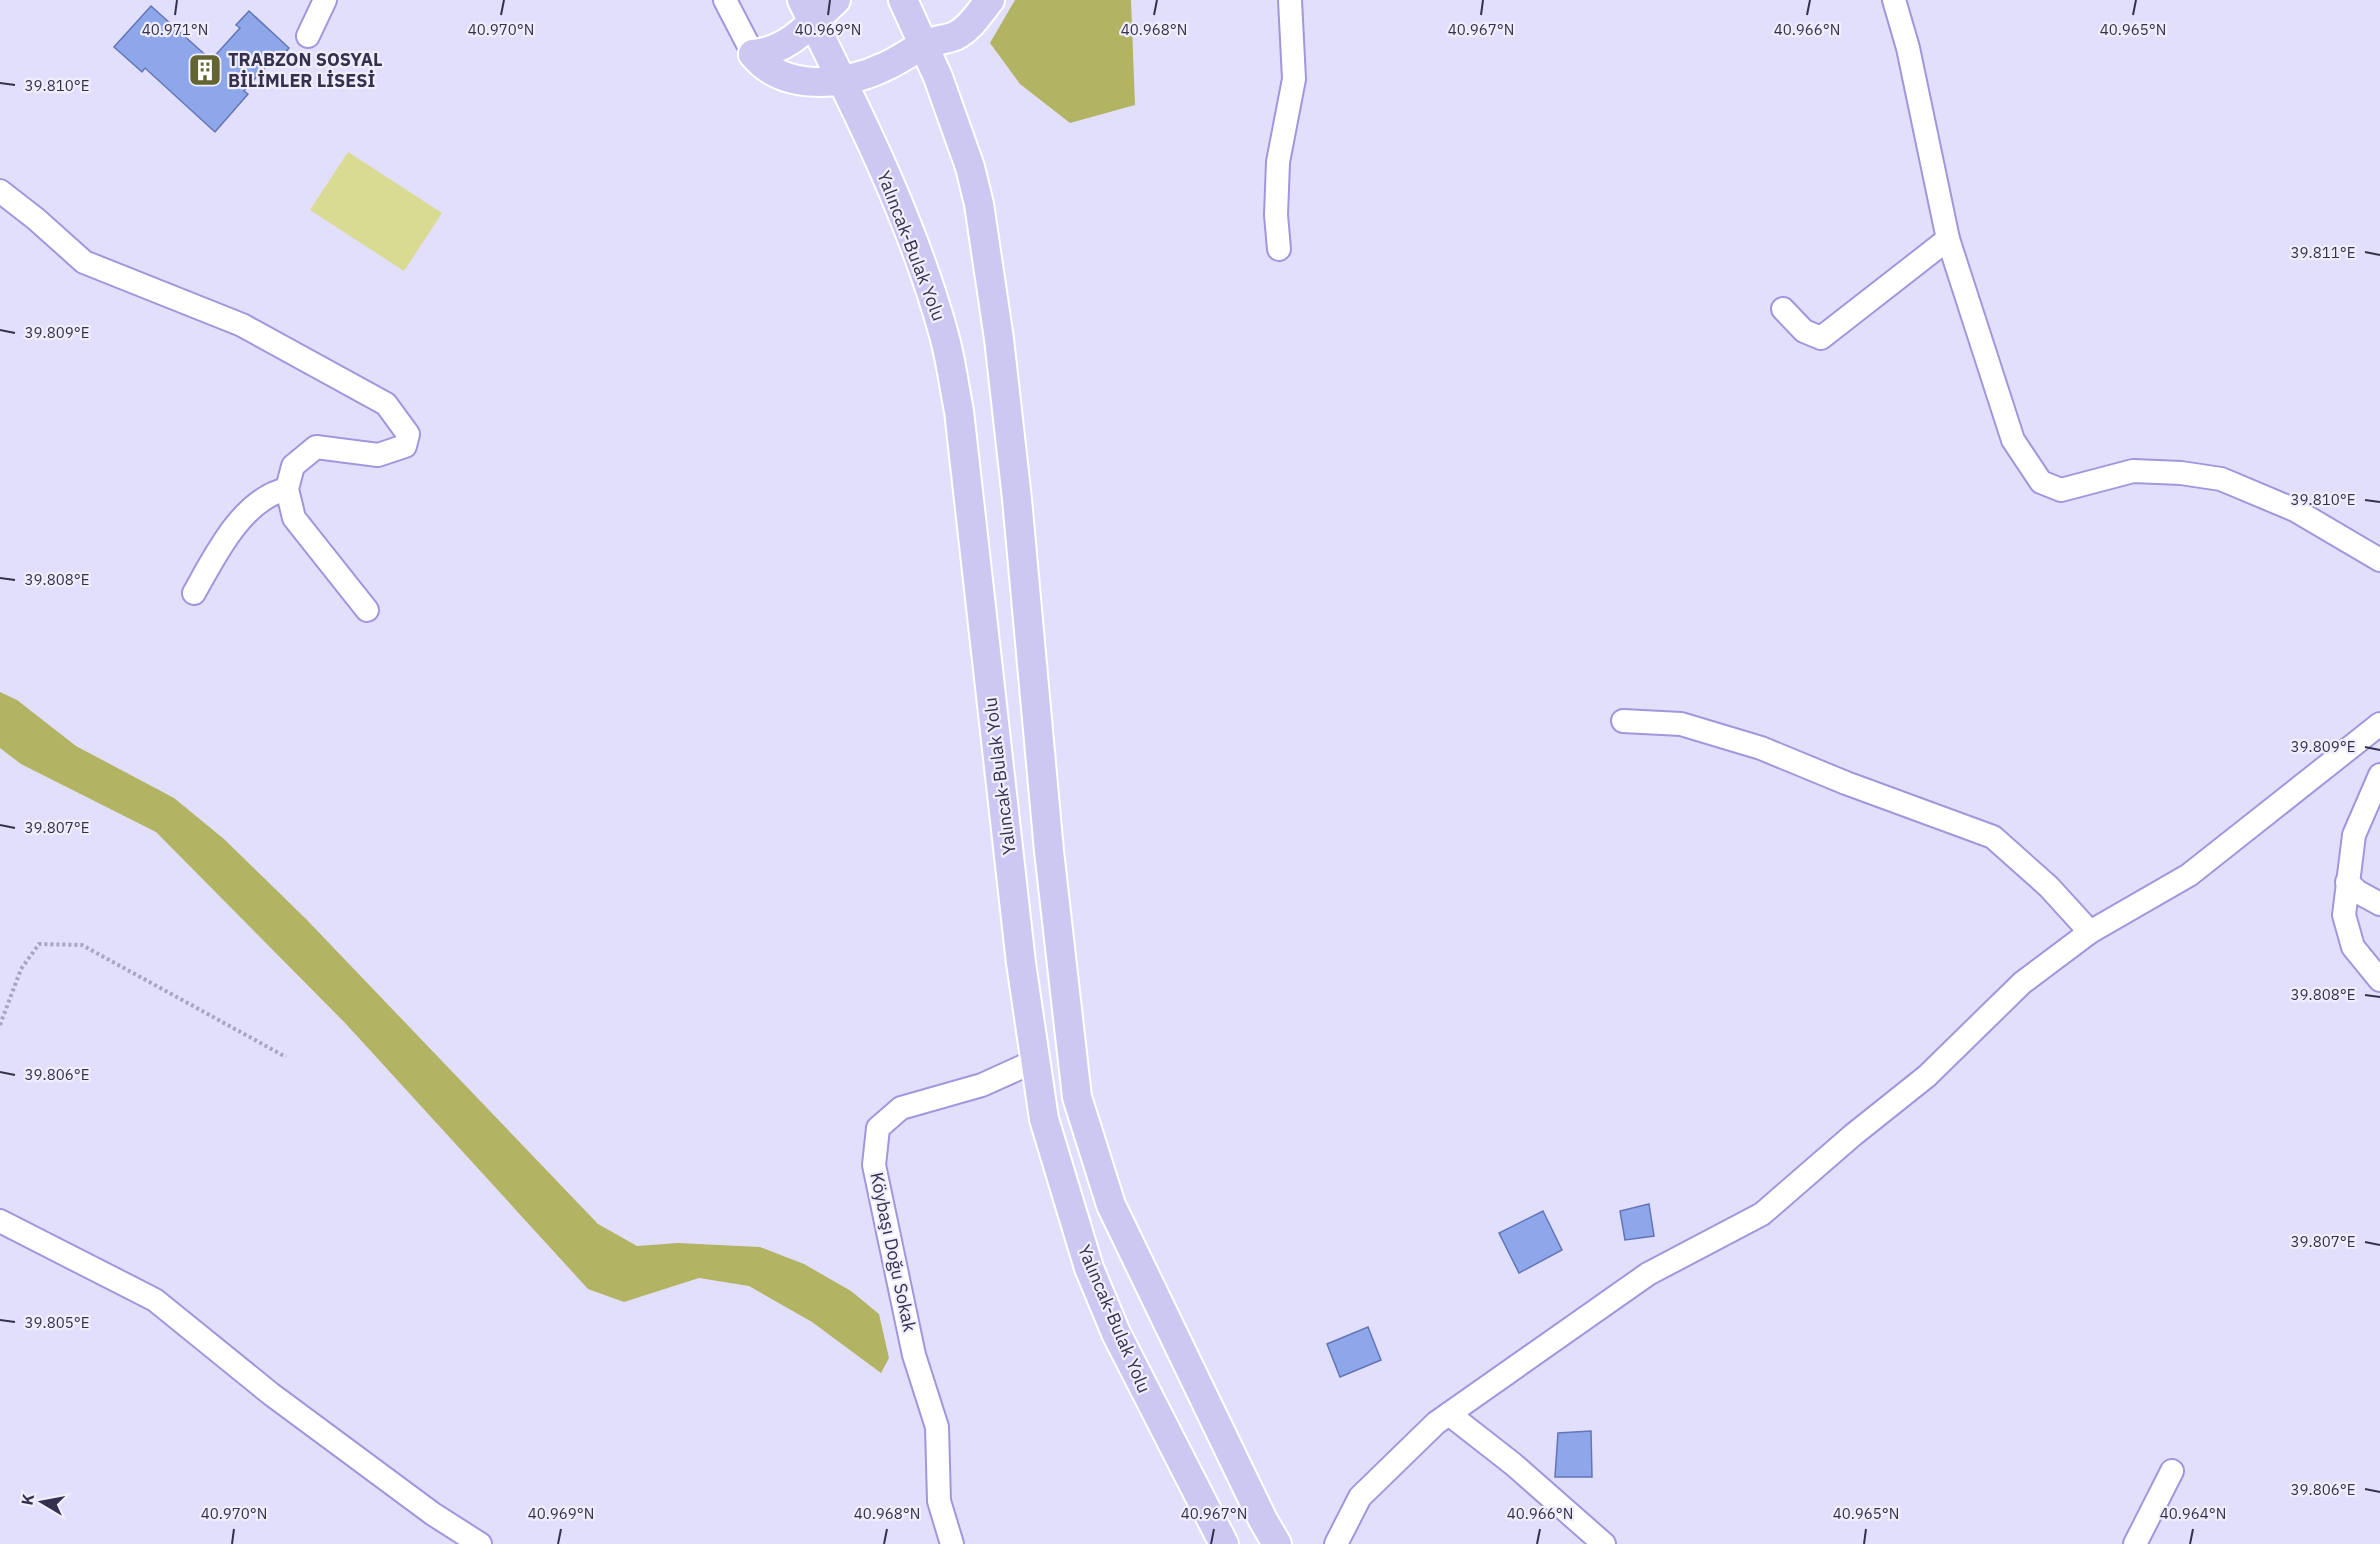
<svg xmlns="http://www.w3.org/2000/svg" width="2380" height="1544" font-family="'IBM Plex Sans',sans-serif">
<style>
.green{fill:#d9db92}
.forest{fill:#b2b363}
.building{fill:#8ea6ea;stroke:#6276b5;stroke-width:1.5}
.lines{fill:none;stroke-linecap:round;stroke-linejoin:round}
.minor-casing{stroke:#a097dc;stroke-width:26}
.major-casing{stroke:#fff;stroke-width:32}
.path{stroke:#a8a5c3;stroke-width:4;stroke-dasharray:3 3;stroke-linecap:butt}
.minor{stroke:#fff;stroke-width:22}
.major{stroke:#cdc8f2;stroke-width:28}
.ticks{fill:none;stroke:#34304d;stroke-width:2}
.labels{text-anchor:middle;stroke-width:4.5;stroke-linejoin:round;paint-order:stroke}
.poi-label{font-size:18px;font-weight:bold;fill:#34304d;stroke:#f0eefd;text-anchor:start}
.street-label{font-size:18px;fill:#34304d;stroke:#f0eefd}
.ticks-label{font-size:15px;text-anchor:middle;fill:#34304d;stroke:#f0eefd;stroke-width:4.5;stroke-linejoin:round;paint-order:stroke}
</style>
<rect width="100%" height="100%" fill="#e2dffd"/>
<polygon class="green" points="348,152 442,213 404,271 310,210"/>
<g class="forest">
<polygon points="1015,0 1131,0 1135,105 1070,123 1020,84 990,43"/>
<polygon points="0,692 17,700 76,746 174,798 224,839 306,919 598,1224 637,1246 678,1243 760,1247 804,1264 851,1291 879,1314 889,1358 881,1373 812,1322 749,1286 699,1278 624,1302 588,1289 346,1024 156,832 21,764 0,748"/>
</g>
<g class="building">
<polygon points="151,6 211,60 240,28 236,25 249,11 289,48 275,64 271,61 244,91 248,94 215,132 145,68 142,72 114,47"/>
<polygon points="1649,1204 1654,1236 1625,1240 1620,1211"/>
<polygon points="1543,1211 1562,1250 1519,1273 1499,1233"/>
<polygon points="1368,1327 1381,1360 1340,1377 1327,1344"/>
<polygon points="1591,1431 1592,1477 1555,1477 1558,1433"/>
</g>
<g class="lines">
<g class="minor-casing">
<g id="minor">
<polyline points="725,0 753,54"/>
<polyline points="1894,0 1908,48 1948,239 2013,440 2041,482 2061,490 2133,471 2181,473 2221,479 2295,510 2380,560"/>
<polyline points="308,36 325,0"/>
<polyline points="0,191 36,219 84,262 242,325 386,404 408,434 405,446 378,455 316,447 293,466 287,489 294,518 367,610"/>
<polyline points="1279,249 1276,215 1278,162 1294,79 1290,0"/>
<polyline points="1783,309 1804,331 1821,338 1948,239"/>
<path d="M194 593C215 556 242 499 287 489"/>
<polyline points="1623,721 1681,724 1761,748 1846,783 1993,837 2049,887 2090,932"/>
<polyline points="2380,775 2354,835 2344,915 2353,947 2380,980"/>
<polyline points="2347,882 2358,892 2380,904"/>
<polyline points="0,1221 155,1300 271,1394 433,1514 480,1544"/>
<polyline points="1449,1414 1513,1464 1604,1544"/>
<polyline points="952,1544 939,1501 937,1427 914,1355 874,1165 878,1128 901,1108 982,1085 1035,1061"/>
<polyline points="1336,1544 1360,1497 1436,1423 1648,1274 1762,1214 1853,1135 1927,1076 2022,983 2090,932 2189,875 2380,724"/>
<polyline points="2135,1544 2172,1471"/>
</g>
</g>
<g class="major-casing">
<g id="major">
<path d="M802 0C856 108 912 218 944 335 951 360 954 386 959 411L1021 963 1044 1119 1089 1268 1116 1333 1224 1544"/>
<polyline points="903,0 938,77 970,167 979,204 999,339 1017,499 1049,851 1077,1097 1111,1205 1263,1520 1277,1544"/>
<path d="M753 54C783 92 844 86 884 67 898 61 911 51 924 45 934 40 945 40 955 36 970 29 980 12 990 0"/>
<path d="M753 54C789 51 811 23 836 0"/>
</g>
</g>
<polyline class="path" points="0,1025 21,969 39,944 82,945 286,1057"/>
<use href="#minor" class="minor"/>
<use href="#major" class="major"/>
</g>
<path class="ticks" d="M175 15 177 0M501 15 504 0M828 15 830 0M1154 15 1157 0M1481 15 1483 0M1807 15 1810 0M2133 15 2136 0M0 83 15 85M2365 252 2380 255M0 330 15 333M2365 500 2380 502M0 578 15 580M2365 747 2380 750M0 825 15 828M2365 995 2380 997M0 1072 15 1075M2365 1242 2380 1245M0 1320 15 1322M2365 1489 2380 1492M232 1544 234 1529M558 1544 561 1529M884 1544 887 1529M1211 1544 1214 1529M1537 1544 1540 1529M1864 1544 1866 1529M2190 1544 2193 1529"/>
<defs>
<g id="building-square" transform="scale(1.725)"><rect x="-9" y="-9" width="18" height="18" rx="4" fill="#636431" stroke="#f0eefd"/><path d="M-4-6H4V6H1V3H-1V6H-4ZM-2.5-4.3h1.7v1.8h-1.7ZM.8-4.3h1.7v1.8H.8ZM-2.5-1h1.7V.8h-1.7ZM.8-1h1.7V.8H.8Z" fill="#fff"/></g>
</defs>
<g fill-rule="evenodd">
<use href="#building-square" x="205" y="70"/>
</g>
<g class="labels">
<g class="poi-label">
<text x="228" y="66">TRABZON SOSYAL<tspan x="228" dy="21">BİLİMLER LİSESİ</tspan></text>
</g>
<g class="street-label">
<text transform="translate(911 246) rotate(69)" y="6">Yalıncak-Bulak Yolu</text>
<text transform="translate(1000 776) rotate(-97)" y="6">Yalıncak-Bulak Yolu</text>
<text transform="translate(893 1252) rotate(78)" y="6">Köybaşı Doğu Sokak</text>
<text transform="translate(1114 1319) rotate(67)" y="6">Yalıncak-Bulak Yolu</text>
</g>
</g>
<g class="ticks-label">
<text x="501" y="35">40.970°N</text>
<text x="828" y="35">40.969°N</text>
<text x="1154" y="35">40.968°N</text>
<text x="1481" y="35">40.967°N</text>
<text x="2133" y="35">40.965°N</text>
<text x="175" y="35">40.971°N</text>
<text x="1807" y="35">40.966°N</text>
<text x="57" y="91">39.810°E</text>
<text x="2323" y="258">39.811°E</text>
<text x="57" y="338">39.809°E</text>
<text x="2323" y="505">39.810°E</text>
<text x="57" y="585">39.808°E</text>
<text x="2323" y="752">39.809°E</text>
<text x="57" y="833">39.807°E</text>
<text x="2323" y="1000">39.808°E</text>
<text x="57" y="1080">39.806°E</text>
<text x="2323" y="1247">39.807°E</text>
<text x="57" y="1328">39.805°E</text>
<text x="2323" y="1495">39.806°E</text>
<text x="234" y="1519">40.970°N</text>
<text x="561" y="1519">40.969°N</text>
<text x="887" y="1519">40.968°N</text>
<text x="1214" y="1519">40.967°N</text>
<text x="1540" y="1519">40.966°N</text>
<text x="1866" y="1519">40.965°N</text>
<text x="2193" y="1519">40.964°N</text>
</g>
<g transform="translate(42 1502) rotate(280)" stroke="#f0eefd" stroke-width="4.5" paint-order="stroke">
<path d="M0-4.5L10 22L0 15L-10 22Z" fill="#34304d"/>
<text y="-9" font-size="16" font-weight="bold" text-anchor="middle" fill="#34304d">K</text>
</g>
</svg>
